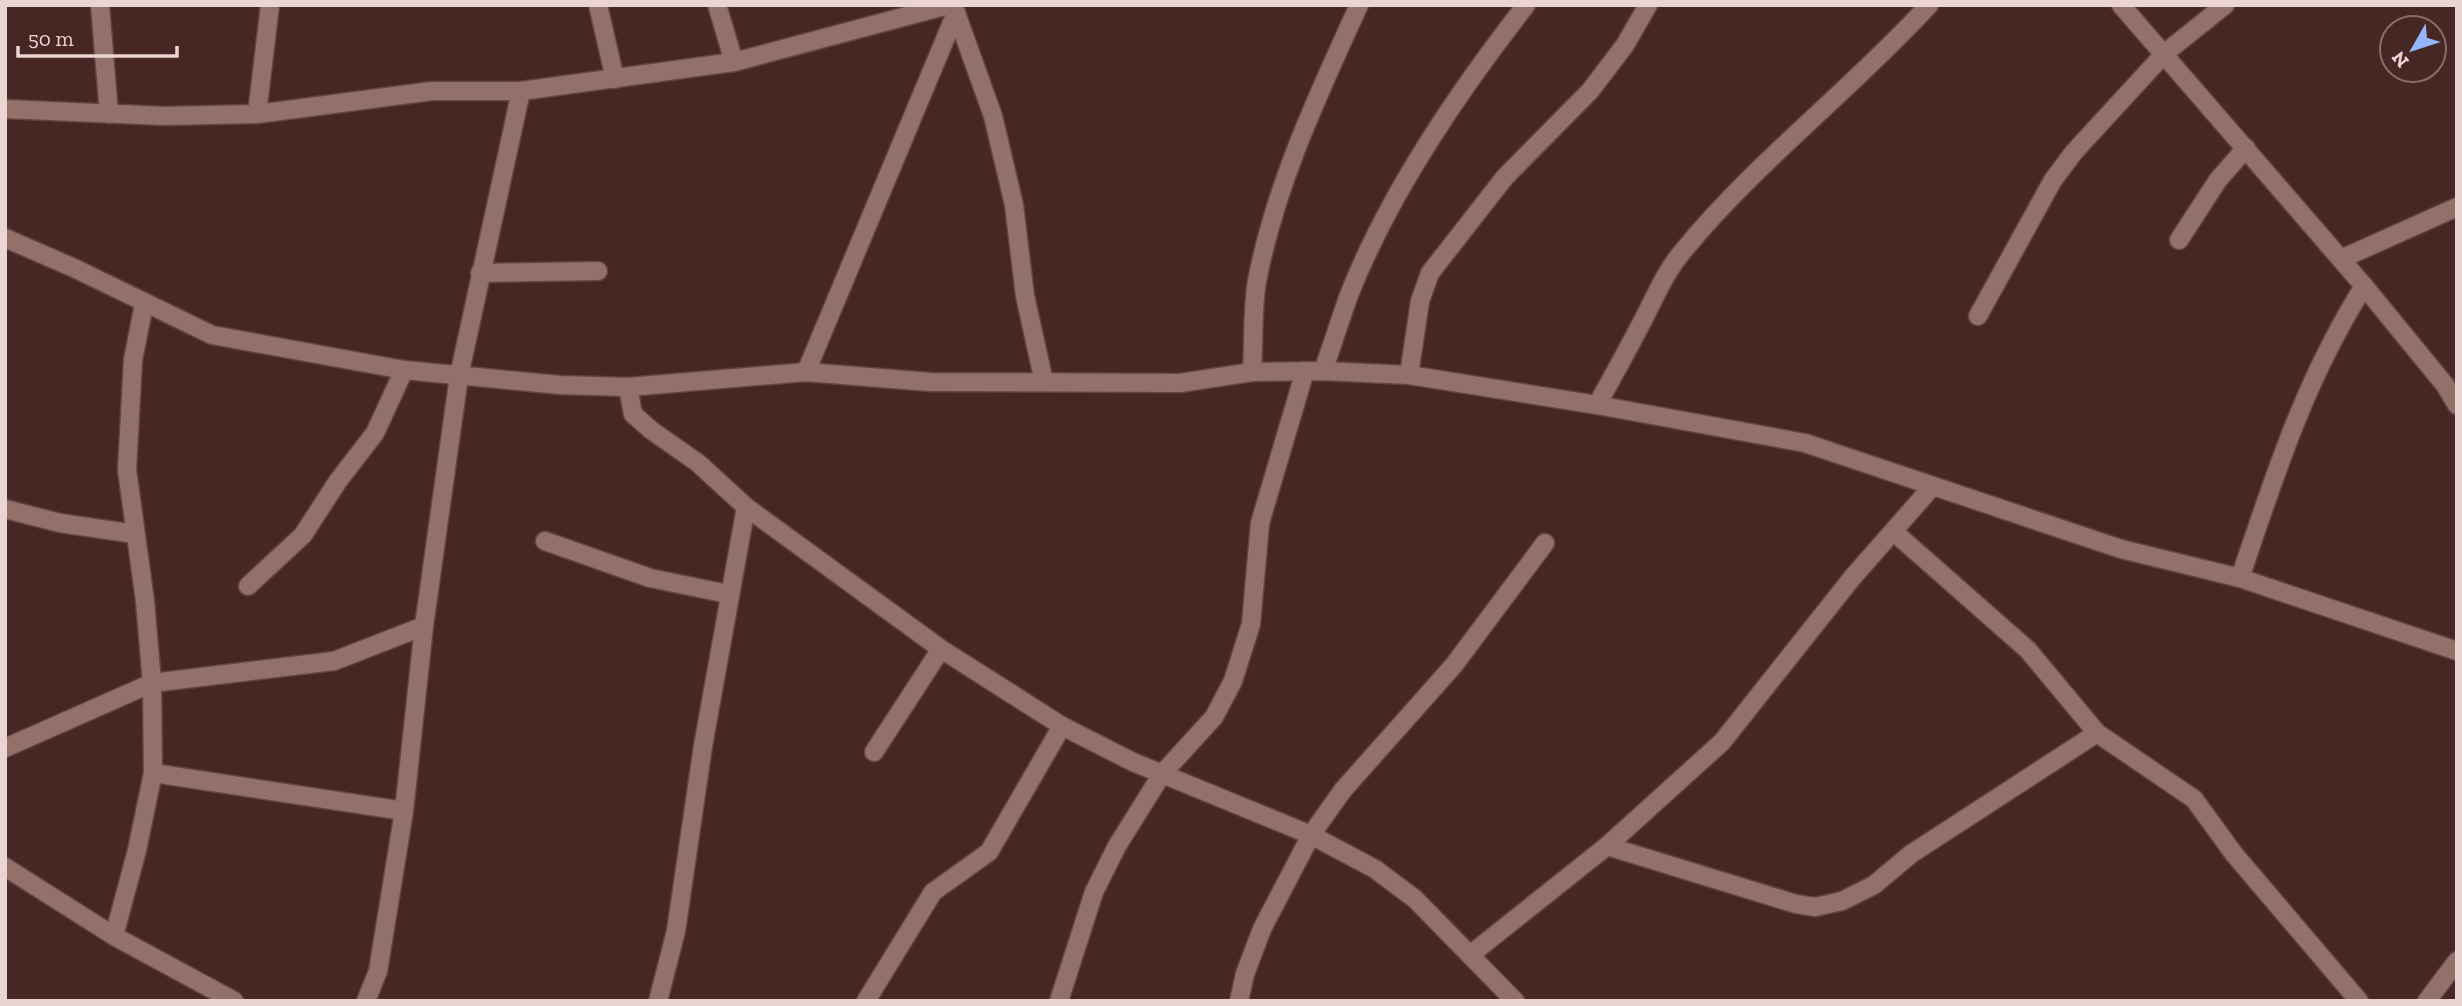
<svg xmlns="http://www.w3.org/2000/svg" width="2462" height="1006" font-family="'Zilla Slab',serif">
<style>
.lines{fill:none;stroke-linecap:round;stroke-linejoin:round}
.minor-casing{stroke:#604643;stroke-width:21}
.minor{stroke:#94706a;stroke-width:18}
</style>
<rect width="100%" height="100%" fill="#462723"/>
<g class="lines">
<g class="minor-casing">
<g id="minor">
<polyline points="100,5 109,114"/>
<polyline points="598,5 615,79"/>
<polyline points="717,5 734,62"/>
<polyline points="2121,5 2364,286 2445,385 2457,405"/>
<polyline points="956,13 993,116 1014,205 1025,296 1044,382"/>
<polyline points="5,109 164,116 257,114 432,91 521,91 734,62 948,5"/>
<polyline points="257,114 270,5"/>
<polyline points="5,238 74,268 212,335 404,370 560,385 628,387 806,372 930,382 1180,383 1252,372 1323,371 1409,375 1597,405 1805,443 2121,549 2240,578 2457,651"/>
<polyline points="2179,240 2218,180 2246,148"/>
<polyline points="2341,259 2457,207"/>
<polyline points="480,273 598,271"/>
<polyline points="1978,316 2053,180 2074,152 2165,53 2225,5"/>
<path d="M1323 371C1332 346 1340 320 1349 295 1389 193 1458 92 1526 5"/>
<polyline points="806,372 956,13 952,5"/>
<path d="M1252 372C1254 342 1252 310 1257 281 1276 183 1318 95 1359 5"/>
<polyline points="1409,375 1420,301 1430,273 1505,177 1590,91 1625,45 1648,5"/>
<polyline points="628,387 633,414 651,430 698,463 746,507 941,649 1062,726 1133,762 1311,835 1375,869 1415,899 1515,1001"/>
<path d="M1597 405C1613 376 1630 346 1645 316 1657 293 1666 271 1683 251 1757 161 1850 91 1929 5"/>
<polyline points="5,509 60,523 135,534"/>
<polyline points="1894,532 2028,650 2097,733 2194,799 2234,854 2359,1001"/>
<polyline points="545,541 650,578 728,594"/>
<path d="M2240 578C2276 472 2304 382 2364 286"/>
<polyline points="248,586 303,535 338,481 375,433 404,370"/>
<polyline points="5,748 152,683 334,661 424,626"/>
<polyline points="874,752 941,649"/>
<polyline points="153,773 404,811"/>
<polyline points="1607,846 1796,904 1815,907 1842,901 1874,885 1911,854 2097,733"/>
<polyline points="5,867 114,936 234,1001"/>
<polyline points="114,936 137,850 153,773 152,683 145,601 127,470 133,360 144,304"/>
<polyline points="1470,955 1607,846 1722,742 1852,578 1931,488"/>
<polyline points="366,1001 378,971 404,811 424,626 459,376 521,91"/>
<polyline points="658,1001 676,931 703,746 746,507"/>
<polyline points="866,1001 933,892 989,852 1062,726"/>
<polyline points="1059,1001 1094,892 1117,846 1162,774 1214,717 1233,681 1251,624 1260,523 1305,371"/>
<polyline points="1239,1001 1245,974 1262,929 1311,835 1343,790 1454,665 1545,543"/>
<polyline points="2427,1001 2457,961"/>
</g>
</g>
<use href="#minor" class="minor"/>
</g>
<rect width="2462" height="1006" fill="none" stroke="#ead5d2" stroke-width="14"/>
<g transform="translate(2413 49) rotate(231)"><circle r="33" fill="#462723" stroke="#886d69" stroke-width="2"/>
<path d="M0-5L12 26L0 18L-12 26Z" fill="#95b6fd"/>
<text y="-10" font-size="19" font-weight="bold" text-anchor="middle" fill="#ead5d2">N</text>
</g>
<path d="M18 46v10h159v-10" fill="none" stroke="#ead5d2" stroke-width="3.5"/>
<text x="28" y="46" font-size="21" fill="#ead5d2" stroke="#462723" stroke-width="5" paint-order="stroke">50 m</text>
</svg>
